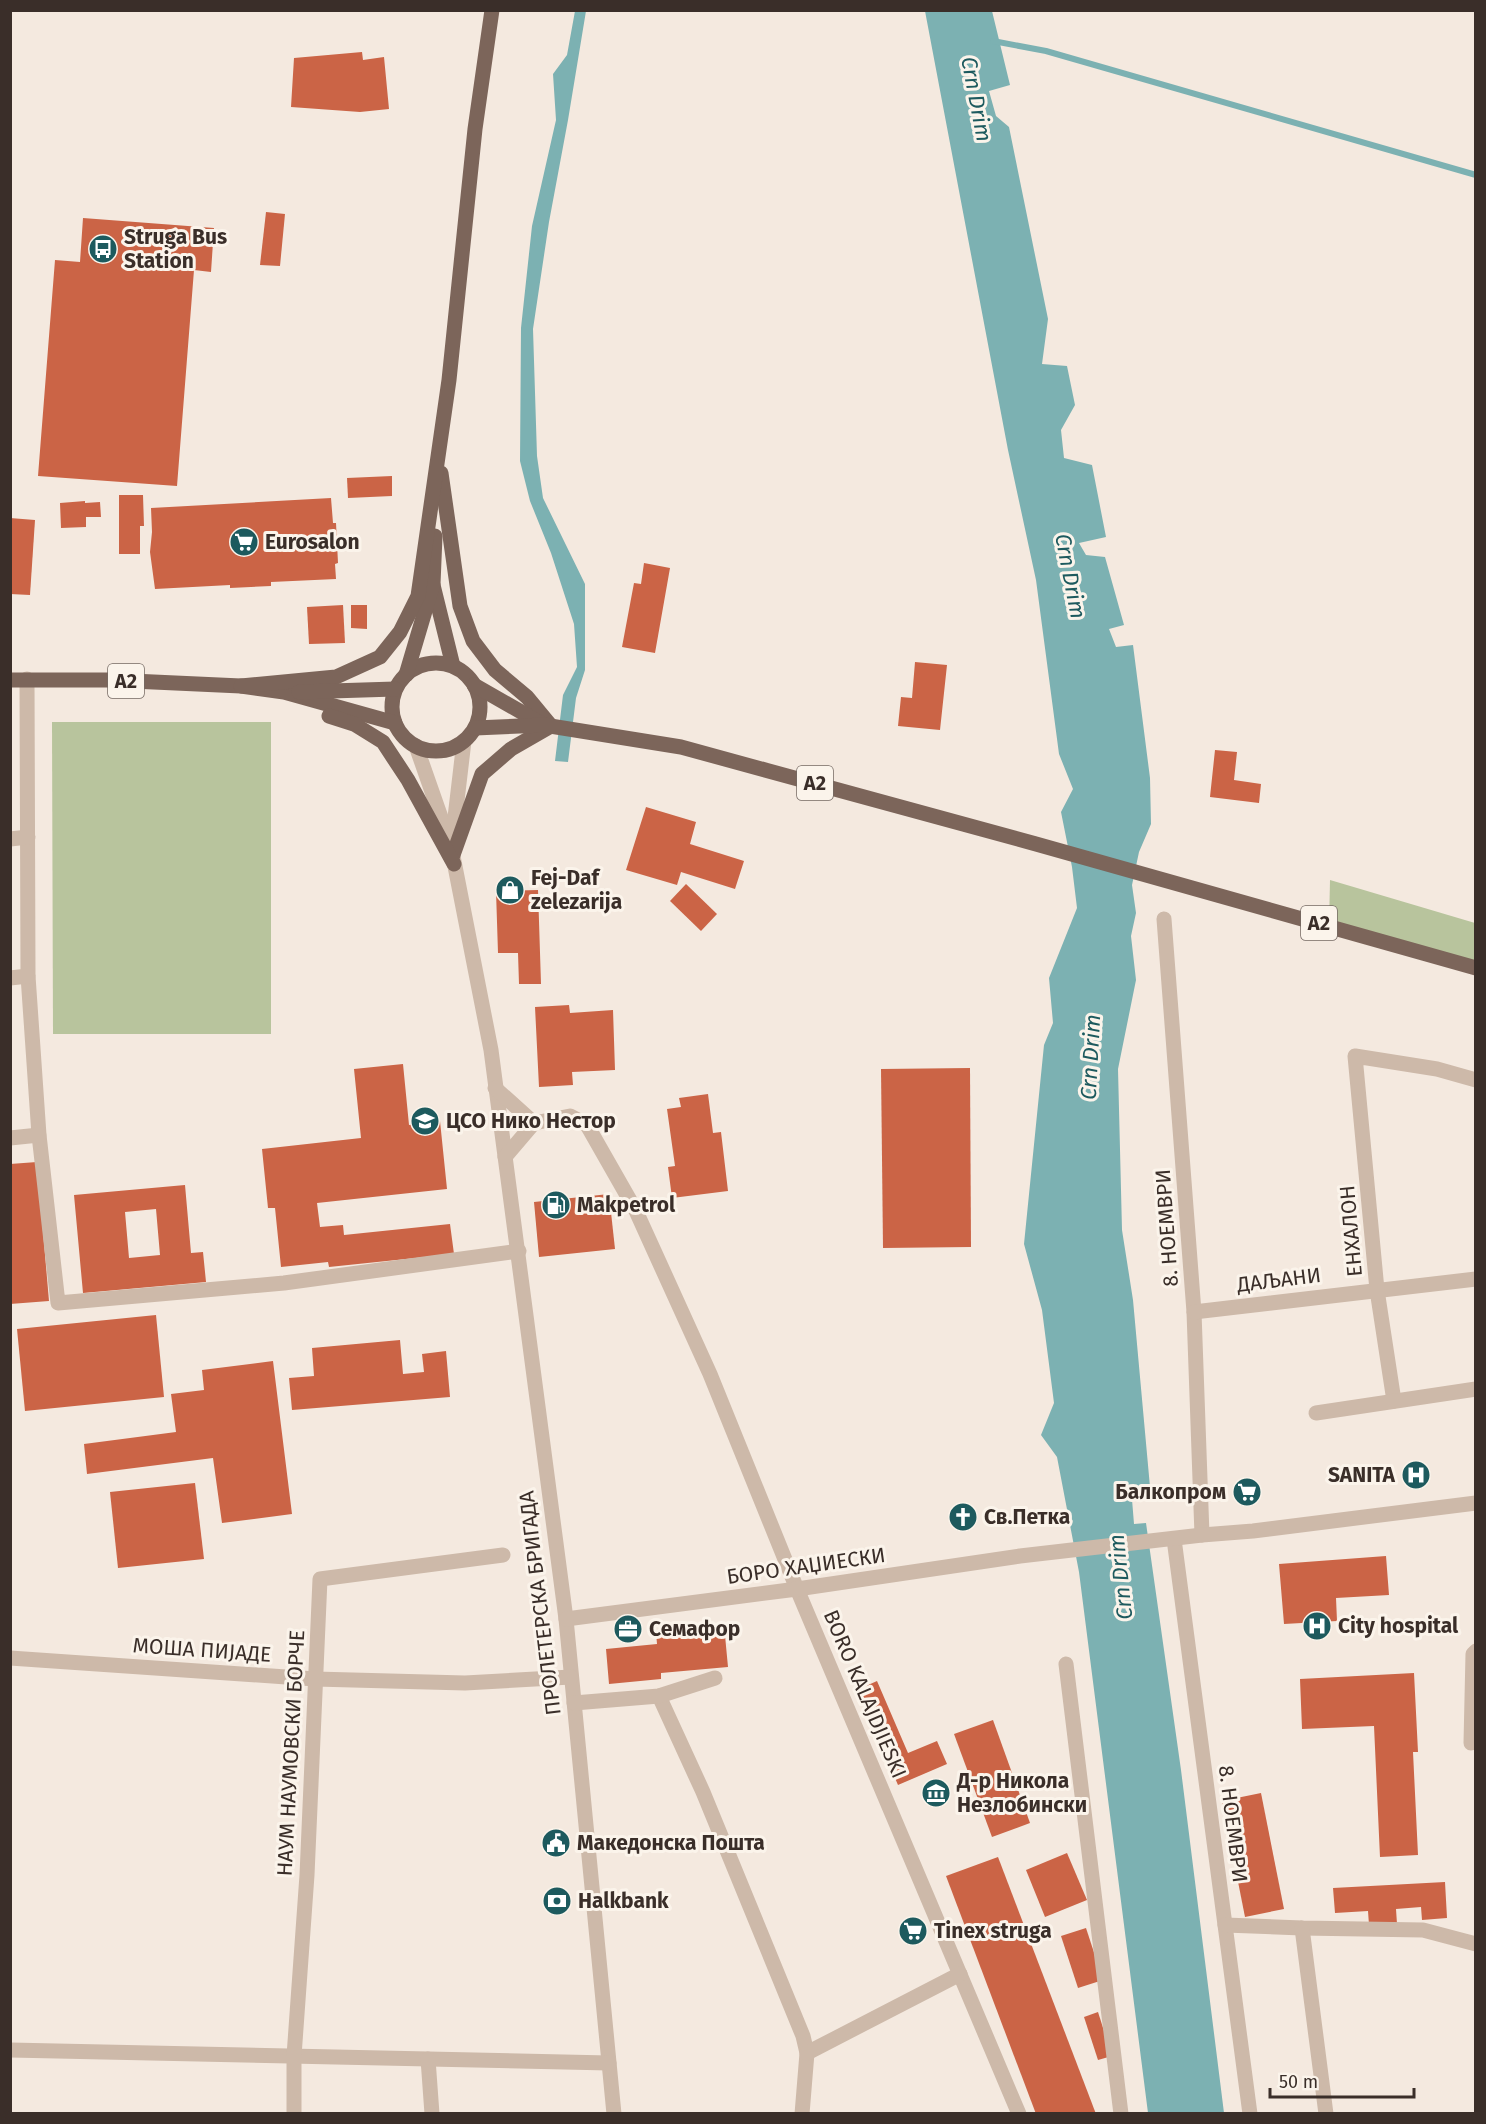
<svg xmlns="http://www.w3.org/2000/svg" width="1486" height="2124" font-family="'Fira Sans',sans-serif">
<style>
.green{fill:#b8c49d}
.water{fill:#7cb1b2}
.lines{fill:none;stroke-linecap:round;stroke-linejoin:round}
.stream{stroke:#7cb1b2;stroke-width:6}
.building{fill:#cb6446;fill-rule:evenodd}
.minor{stroke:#cdb9a9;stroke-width:15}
.major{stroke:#7c655a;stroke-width:15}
.labels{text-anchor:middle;stroke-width:6;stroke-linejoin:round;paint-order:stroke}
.shield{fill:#fbf4eb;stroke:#746963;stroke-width:1.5}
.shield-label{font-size:20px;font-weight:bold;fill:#3a2e29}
.poi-label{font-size:21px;font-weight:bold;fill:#3a2e29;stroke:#fbf4eb;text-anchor:start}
.street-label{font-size:21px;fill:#3a2e29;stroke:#fbf4eb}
.water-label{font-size:22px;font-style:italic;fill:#1d5a5e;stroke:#fbf4eb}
</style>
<rect width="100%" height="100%" fill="#f4e9df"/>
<g class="green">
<polygon points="52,722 271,722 271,1034 53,1034"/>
<polygon points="1330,880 1475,923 1475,968 1329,926"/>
</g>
<g class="water">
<polygon points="575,11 586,11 568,120 549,222 533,329 537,456 543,498 585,584 585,670 576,698 568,762 555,761 563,695 577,667 574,624 551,553 530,501 520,461 521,328 532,226 556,120 553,74 567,55"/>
<polygon points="925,11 992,11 1010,85 989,91 996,116 1009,127 1048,319 1042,364 1067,366 1075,405 1061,430 1064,458 1092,465 1106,537 1079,543 1086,555 1105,557 1124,625 1109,629 1116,647 1133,645 1150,778 1151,824 1139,852 1132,885 1136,913 1131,936 1136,980 1118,1069 1122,1230 1133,1300 1150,1487 1131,1487 1134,1524 1146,1523 1181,1770 1224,2113 1148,2113 1079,1572 1057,1457 1041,1435 1054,1403 1042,1310 1024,1244 1044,1045 1053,1023 1049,978 1077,908 1072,867 1061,812 1073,789 1059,754 1036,580 1008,450"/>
</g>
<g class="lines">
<polyline class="stream" points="993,41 1046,51 1476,175"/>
</g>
<g class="building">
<polygon points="362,52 363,60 384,57 389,109 360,112 291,107 294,58"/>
<polygon points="266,212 285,214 280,266 260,265"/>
<polygon points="83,218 214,228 211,272 194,270 177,486 38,476 55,260 80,262"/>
<polygon points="392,476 392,496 348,498 347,478"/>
<polygon points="119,495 143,495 144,526 140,526 140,554 119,554"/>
<polygon points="331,498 333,523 336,523 338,563 335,564 336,579 271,582 271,586 230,588 230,585 155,589 150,552 152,532 151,508"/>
<polygon points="85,501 85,503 100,502 101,517 86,517 86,527 61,528 60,503"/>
<polygon points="10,518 35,520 30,595 10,594"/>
<polygon points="644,563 670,568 655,653 622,647 634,583 641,584"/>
<polygon points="343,605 345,643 309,644 307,607"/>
<polygon points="351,605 367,605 367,629 351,628"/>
<polygon points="915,662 947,665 940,730 898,726 901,697 912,698"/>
<polygon points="1215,750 1237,752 1234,780 1261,784 1259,803 1210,797"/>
<polygon points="646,807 696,822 690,844 744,861 735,889 681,872 677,885 626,870"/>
<polygon points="686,884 717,914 701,931 670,901"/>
<polygon points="538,890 541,984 519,984 518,953 498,953 496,891"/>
<polygon points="569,1005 570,1013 613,1010 615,1070 572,1072 573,1085 539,1087 535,1007"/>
<polygon points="403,1064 409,1125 440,1121 447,1189 317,1203 320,1227 343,1225 344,1235 450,1224 454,1254 329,1267 328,1262 281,1267 275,1208 268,1208 262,1149 361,1138 354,1069"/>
<polygon points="970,1068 971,1247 883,1248 881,1069"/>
<polygon points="708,1094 713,1133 721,1132 728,1191 672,1198 668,1167 675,1166 667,1109 681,1107 679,1098"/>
<polygon points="37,1162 49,1301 10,1304 10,1164"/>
<path d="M185 1185 191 1253 203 1252 206 1282 83 1293 74 1195ZM156 1209 160 1255 129 1258 125 1212Z"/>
<polygon points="609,1194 615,1249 539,1257 534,1202"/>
<polygon points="156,1315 164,1397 25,1411 17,1329"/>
<polygon points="400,1340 403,1374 424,1372 422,1354 446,1351 450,1397 292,1410 289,1378 314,1376 312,1348"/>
<polygon points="273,1361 292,1514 222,1523 213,1458 87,1474 84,1444 176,1432 171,1394 204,1390 202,1370"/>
<polygon points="195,1483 204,1559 118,1568 110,1492"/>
<polygon points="1386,1556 1389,1595 1336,1598 1337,1621 1284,1624 1279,1564"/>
<polygon points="724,1625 728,1667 661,1673 661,1679 609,1684 606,1649 657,1644 656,1632"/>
<polygon points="1414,1673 1418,1752 1413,1752 1418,1855 1380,1857 1374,1726 1302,1729 1300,1679"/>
<polygon points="877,1681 908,1753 937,1741 947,1764 898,1785 857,1690"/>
<polygon points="993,1720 1030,1823 992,1837 954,1734"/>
<polygon points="1261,1793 1284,1909 1245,1917 1222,1801"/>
<polygon points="1067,1853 1087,1900 1045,1917 1026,1870"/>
<polygon points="998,1857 1096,2114 1036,2114 946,1876"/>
<polygon points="1445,1882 1447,1918 1422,1920 1421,1907 1396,1909 1397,1924 1369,1925 1368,1911 1335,1913 1333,1888"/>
<polygon points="1086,1928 1103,1980 1078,1988 1061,1936"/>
<polygon points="1098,2012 1112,2056 1098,2060 1084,2017"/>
</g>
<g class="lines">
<g class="minor">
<polyline points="27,679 28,976 39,1135 58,1303 284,1283 519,1251"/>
<polyline points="416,746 451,846 491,1050 566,1619 614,2114"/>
<polyline points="10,839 28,837"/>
<polyline points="452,843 464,741"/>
<polyline points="1164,919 1194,1312 1202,1535"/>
<polyline points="10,978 28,976"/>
<polyline points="495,1088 534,1123"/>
<polyline points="10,1138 39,1135"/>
<polyline points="505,1157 534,1123 570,1116 587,1125 636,1211 710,1374 797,1589 1019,2114"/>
<polyline points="1194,1312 1476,1279"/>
<polyline points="1394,1401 1377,1290 1355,1056 1437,1069 1476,1080"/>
<polyline points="1316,1413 1476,1389"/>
<polyline points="1174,1539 1250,2114"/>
<polyline points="566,1619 797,1589 1020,1556 1202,1535 1253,1531 1476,1503"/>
<polyline points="10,1658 315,1679 465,1683 571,1677"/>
<polyline points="1066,1664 1121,2114"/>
<polyline points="659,1696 703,1792 803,2036 807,2053 802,2114"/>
<polyline points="574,1703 659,1696 715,1678"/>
<polyline points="1471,1743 1473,1654 1476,1651"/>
<polyline points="1225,1925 1302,1928 1423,1930 1476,1944"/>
<polyline points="1302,1928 1326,2114"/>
<polyline points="10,2050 609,2063"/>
<polyline points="807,2053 960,1974"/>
<polyline points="428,2059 432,2114"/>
<polyline points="294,2114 294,2056 307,1875 320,1579 503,1555"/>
</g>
<g class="major">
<polyline points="441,473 460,606 473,641 495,670 527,697 551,726 511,749 482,774 453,855"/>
<polyline points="433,585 453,666"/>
<circle cx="436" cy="707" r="44"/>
<polyline points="406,675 433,584 435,536"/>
<polyline points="10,680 110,680 241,686 284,692 395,723"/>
<polyline points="474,685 544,725"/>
<polyline points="241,686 336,677 380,657 400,632 418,596 449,380 475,129 492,10"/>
<polyline points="299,692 395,689"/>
<polyline points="329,716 354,724 383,742 408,780 454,864"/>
<polyline points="475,728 544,725 681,747 1036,844 1476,968"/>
</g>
</g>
<defs>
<g id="bus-disc" transform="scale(1.5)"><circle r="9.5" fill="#1d5a5e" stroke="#fbf4eb"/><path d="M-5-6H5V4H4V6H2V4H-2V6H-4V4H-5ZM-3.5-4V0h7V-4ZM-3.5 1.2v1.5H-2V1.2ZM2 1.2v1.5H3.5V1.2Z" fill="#fff"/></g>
<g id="supermarket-disc" transform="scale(1.5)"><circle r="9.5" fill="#1d5a5e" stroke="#fbf4eb"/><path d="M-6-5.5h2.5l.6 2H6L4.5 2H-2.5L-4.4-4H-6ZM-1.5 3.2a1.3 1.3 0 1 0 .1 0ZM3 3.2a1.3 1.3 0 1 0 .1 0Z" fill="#fff"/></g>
<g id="shop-disc" transform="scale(1.5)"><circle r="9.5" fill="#1d5a5e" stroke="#fbf4eb"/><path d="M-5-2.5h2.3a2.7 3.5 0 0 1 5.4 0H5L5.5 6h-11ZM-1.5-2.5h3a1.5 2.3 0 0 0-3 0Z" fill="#fff"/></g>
<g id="school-disc" transform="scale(1.5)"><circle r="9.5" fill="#1d5a5e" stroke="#fbf4eb"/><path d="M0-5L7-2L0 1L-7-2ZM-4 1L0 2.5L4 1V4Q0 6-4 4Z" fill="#fff"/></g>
<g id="fuel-disc" transform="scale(1.5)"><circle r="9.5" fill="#1d5a5e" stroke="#fbf4eb"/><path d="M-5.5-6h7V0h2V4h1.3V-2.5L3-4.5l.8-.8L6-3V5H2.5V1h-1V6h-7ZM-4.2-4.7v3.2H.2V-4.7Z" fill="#fff"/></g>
<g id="hospital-disc" transform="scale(1.5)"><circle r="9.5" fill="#1d5a5e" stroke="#fbf4eb"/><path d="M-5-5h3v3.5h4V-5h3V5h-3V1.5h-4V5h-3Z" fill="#fff"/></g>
<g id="church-disc" transform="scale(1.5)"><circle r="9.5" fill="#1d5a5e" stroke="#fbf4eb"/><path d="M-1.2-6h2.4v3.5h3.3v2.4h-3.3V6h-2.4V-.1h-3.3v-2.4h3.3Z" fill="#fff"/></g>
<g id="office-disc" transform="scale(1.5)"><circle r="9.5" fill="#1d5a5e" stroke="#fbf4eb"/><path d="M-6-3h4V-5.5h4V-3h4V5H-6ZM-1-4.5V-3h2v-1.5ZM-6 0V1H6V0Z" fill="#fff"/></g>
<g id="museum-disc" transform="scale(1.5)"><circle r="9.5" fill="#1d5a5e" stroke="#fbf4eb"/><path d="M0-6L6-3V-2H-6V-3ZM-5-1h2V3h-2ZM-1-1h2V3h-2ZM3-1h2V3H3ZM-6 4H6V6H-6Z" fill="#fff"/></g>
<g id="civic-disc" transform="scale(1.5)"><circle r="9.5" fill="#1d5a5e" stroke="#fbf4eb"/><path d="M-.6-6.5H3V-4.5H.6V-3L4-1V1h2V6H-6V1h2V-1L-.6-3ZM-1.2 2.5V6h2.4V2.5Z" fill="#fff"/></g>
<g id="bank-disc" transform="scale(1.5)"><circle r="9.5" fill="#1d5a5e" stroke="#fbf4eb"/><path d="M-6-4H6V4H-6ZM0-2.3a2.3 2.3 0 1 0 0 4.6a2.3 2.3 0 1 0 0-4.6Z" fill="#fff"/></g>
</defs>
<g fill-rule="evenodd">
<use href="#bus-disc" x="103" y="249"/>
<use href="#supermarket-disc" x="244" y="542"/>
<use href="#shop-disc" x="510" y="890"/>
<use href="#school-disc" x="425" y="1121"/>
<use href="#fuel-disc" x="556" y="1205"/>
<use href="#hospital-disc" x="1416" y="1475"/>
<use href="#supermarket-disc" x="1247" y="1492"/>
<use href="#church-disc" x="963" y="1517"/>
<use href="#hospital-disc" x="1317" y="1626"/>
<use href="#office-disc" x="628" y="1629"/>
<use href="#museum-disc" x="936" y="1793"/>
<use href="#civic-disc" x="556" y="1843"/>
<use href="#bank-disc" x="557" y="1901"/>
<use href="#supermarket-disc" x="913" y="1931"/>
</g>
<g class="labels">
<g class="shield">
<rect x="108" y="664" width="36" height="34" rx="4.5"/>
<rect x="797" y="766" width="36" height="34" rx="4.5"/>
<rect x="1301" y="906" width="36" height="34" rx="4.5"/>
</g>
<g class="shield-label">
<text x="126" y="688">A2</text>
<text x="815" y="790">A2</text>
<text x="1319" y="930">A2</text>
</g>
<g class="poi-label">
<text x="124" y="244">Struga Bus<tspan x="124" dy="24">Station</tspan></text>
<text x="265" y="549">Eurosalon</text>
<text x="531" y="885">Fej-Daf<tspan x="531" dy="24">zelezarija</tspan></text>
<text x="446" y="1128">ЦСО Нико Нестор</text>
<text x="577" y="1212">Makpetrol</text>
<text x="1395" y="1482" text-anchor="end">SANITA</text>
<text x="1226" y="1499" text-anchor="end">Балкопром</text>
<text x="984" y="1524">Св.Петка</text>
<text x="1338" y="1633">City hospital</text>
<text x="649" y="1636">Семафор</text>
<text x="957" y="1788">Д-р Никола<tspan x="957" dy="24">Незлобински</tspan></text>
<text x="577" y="1850">Македонска Пошта</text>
<text x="578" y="1908">Halkbank</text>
<text x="934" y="1938">Tinex struga</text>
</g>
<g class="street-label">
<text transform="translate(1167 1228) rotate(-94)" y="7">8. НОЕМВРИ</text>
<text transform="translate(1351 1231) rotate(-95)" y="7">ЕНХАЛОН</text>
<text transform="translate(1279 1280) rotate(-7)" y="7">ДАЉАНИ</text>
<text transform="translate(806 1566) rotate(-8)" y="7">БОРО ХАЏИЕСКИ</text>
<text transform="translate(540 1603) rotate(-97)" y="7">ПРОЛЕТЕРСКА БРИГАДА</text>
<text transform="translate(202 1650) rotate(4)" y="7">МОША ПИЈАДЕ</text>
<text transform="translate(865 1694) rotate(67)" y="7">BORO KALAJDJIESKI</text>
<text transform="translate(291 1753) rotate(-87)" y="7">НАУМ НАУМОВСКИ БОРЧЕ</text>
<text transform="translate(1233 1824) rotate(83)" y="7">8. НОЕМВРИ</text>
</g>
<g class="water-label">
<text transform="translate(977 99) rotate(79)" y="8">Crn Drim</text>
<text transform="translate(1071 576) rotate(79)" y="8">Crn Drim</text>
<text transform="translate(1090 1057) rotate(-87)" y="8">Crn Drim</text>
<text transform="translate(1120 1577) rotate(-96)" y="8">Crn Drim</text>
</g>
</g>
<rect width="1486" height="2124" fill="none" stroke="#3a2e29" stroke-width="24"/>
<path d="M1270 2088v9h144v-9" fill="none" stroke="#3a2e29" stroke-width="3"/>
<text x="1279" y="2088" font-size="18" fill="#3a2e29" stroke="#fbf4eb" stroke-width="4.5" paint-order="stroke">50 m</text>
</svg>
